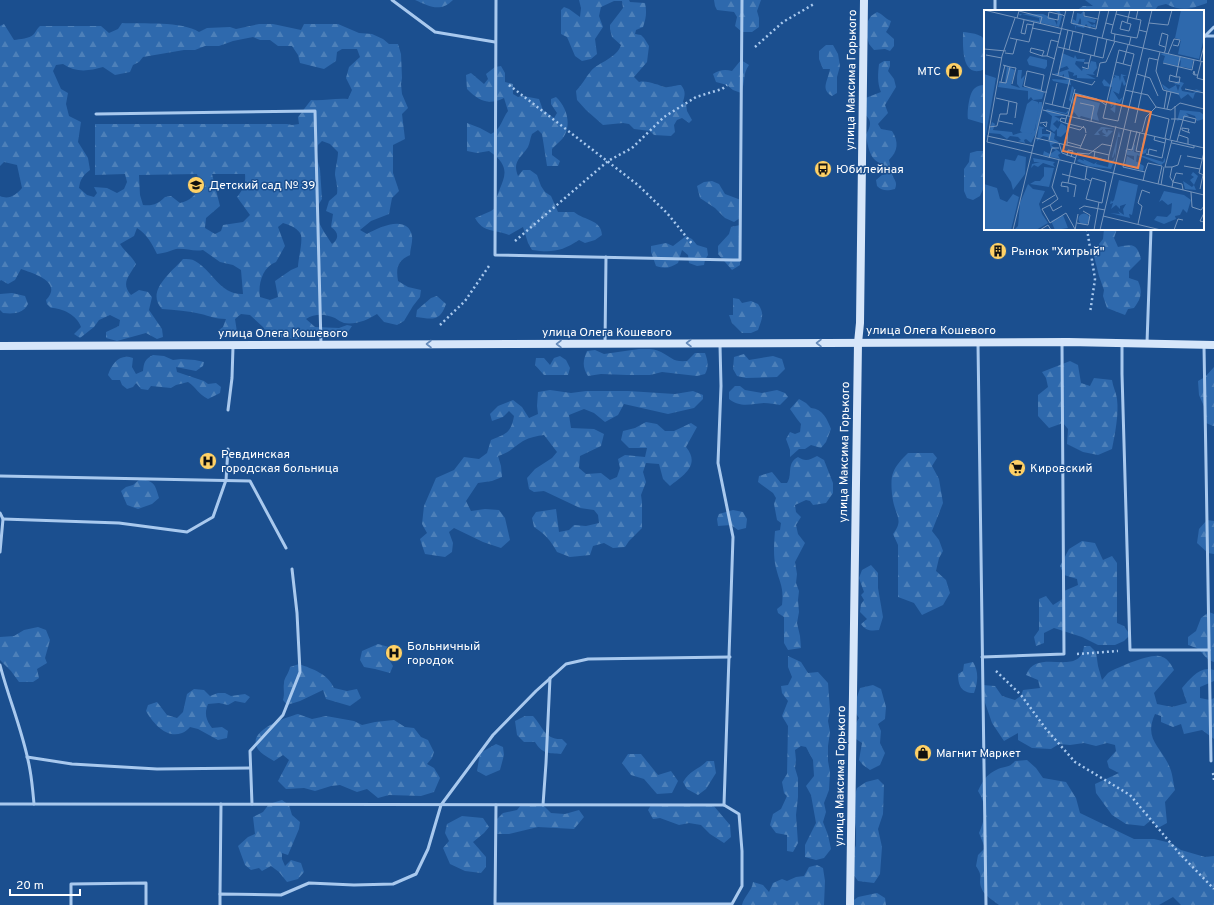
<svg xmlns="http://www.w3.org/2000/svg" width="1214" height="905" font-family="Overpass,sans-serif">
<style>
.forest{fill:url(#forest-firs);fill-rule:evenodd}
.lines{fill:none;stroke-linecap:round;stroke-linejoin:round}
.path{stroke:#a9c9ee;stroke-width:2.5;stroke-dasharray:2 3;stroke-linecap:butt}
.lane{stroke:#a9c9ee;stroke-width:3}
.secondary{stroke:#d6e6fa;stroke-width:8}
.oneway{stroke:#668bba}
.labels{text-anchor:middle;stroke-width:3;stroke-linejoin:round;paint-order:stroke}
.poi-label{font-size:12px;fill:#fff;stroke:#1b4f8f;text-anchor:start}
.street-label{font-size:12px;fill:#fff;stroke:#1b4f8f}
.inset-road{fill:none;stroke:#7695bc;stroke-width:1}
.view{fill:#ee8249;fill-opacity:0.15;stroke:#ee8249;stroke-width:2}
.inset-edge{fill:none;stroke:#fff;stroke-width:2}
</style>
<defs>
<pattern id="forest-firs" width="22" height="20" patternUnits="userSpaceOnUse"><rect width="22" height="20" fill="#2e69ad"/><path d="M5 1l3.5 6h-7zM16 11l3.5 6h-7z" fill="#4d80b9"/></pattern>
</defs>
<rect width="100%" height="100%" fill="#1b4f8f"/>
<g class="forest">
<path d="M415 0H453C440 13 429 6 415 0Z"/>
<path d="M579 0H629L630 2 645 3C647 12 646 19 643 27L636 30 635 34 641 35 644 38 649 46 647 62 634 77 639 82C644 81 650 82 655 84 659 84 661 87 665 87 668 88 676 85 681 85 686 91 685 95 683 102L686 104 687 111 692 120 689 123 682 118 677 120 674 125 675 132 671 136 654 135 650 131 634 129 629 124 623 123 603 125 586 110 577 100 576 91C582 85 585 78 591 71 599 62 617 58 621 45L612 37 610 29V25L623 8 622 1H614L601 7 599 16 603 27 595 39 597 54 591 59 582 61 575 56 567 37 561 34V10L564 7 569 9 580 17 581 8Z"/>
<polygon points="714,0 761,0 757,11 759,18 759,27 752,32 742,32 735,26 737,17 734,12 717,10 715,6"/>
<path d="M1085 0H1207V3C1191 9 1182 12 1166 4L1158 6 1154 11H1076L1083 6H1093Z"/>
<path d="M877 12C883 14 885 19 891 21L889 27 886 32 894 39V46L890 51 885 49 874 50 869 44 867 37 868 21 871 16Z"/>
<path d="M122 23C142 24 182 21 199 32L207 28 230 27 236 29 259 24H273L301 30 304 24H338L359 33 372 34 383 39 389 44H398L401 54 402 78 401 84 402 94 408 108 402 114 405 139 393 145V173L399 191 392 198 389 214 371 221 360 230 367 234C379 227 408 214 412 236 413 242 410 249 410 255 397 261 396 268 398 281L408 287 421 290 420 297 413 306 404 321 397 325 384 322 377 314C368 320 355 325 344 323 341 322 338 320 335 318 326 314 315 313 306 319L315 327 339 328 347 325 352 326 348 332 338 334 329 335 321 333 296 339 269 336 263 327 250 315 241 314 235 319 237 332 231 336H222L219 330 223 327 226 319C215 319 210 316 201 314 188 311 175 310 162 309 145 291 172 272 183 259 187 259 192 259 195 261 213 271 220 295 243 294L241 270 233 265 220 262 203 250C194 252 185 248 176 249 169 251 166 253 157 254 152 244 147 234 137 228L134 236 120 244C125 252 132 256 136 264 130 275 120 283 131 295L139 290 148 292 152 297 149 310 162 329 163 337 157 339 146 333 117 341 106 338V332L119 326 120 320 110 315 99 320 94 327 80 338 74 334 81 327C77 315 62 308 51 308L47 304 46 300C63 282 35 274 21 269L15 280 8 284 1 280 0 281V196C9 200 16 195 22 188L17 165 4 162 0 166V26L4 24 14 40C20 39 29 39 34 34 36 31 37 29 40 26H101L109 33 118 29ZM253 37 260 40H270L278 46H292L298 55 300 63 324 69 336 61 337 52 342 49H357L360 57 349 67 346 78 352 90 348 99C335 98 323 101 311 100L298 117 299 124 292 125 287 124H95V175L125 174 127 182 124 189 117 193 107 188 94 187 97 193 94 197 87 195 79 188C80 180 83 175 90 170L88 158 78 142 81 122 69 116 66 104 68 93 61 89 53 71 56 65 63 64C76 73 89 71 103 67L115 75 130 72 133 65 139 62 143 57 184 50H195L205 46H219L233 41ZM322 141 330 144 338 152C338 159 335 169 335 175 336 181 338 187 337 194L329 201 326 211 333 214 331 227C338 232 340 238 332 244 323 230 310 215 322 199L320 169 316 155 318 145ZM197 174 201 187C195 195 190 201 180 203L171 196 165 197C158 204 153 206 143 205L140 195 139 175ZM212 174H245C246 185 243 189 237 197L250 215 243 222 223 225 221 231 215 234 205 228 206 218 220 206ZM283 223C289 225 296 227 300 233 304 238 298 259 298 267L291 270 275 281 278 297 270 300 260 297C258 285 262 267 276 262L285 246 278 227Z"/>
<path d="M963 32C970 33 980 33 985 40V69C961 80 963 46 963 32Z"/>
<path d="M826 45H833L838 54 840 66 837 77V93L832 96C820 89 828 81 830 69H823L819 59V51Z"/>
<path d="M741 60 749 65C742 75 746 81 741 93L733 90 727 85 716 82 713 74C719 70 725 69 732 71Z"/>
<path d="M884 61H890V66L888 71 894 79 896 87 885 105 888 113 878 124 881 129 892 131C899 142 898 151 889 160 890 164 891 169 892 174 894 180 898 182 895 189 887 191 882 191 877 186L876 180 882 175 886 174C883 160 882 166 875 160 869 155 867 142 866 135 872 123 872 121 862 111L863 99 881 92C877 83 878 73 879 64Z"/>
<path d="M501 66 505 73V82L513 84V94L518 97 523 96 539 99 543 110 554 118 557 113 551 104V99L556 97C567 107 572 125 563 138 560 142 555 145 552 149V155L560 161 558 166H547L542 134 538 130 532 134C530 138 530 143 528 147 521 158 512 161 518 176L523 170H530L537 175 541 186 545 192 551 196 558 212H574C585 221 601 219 602 235L595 240 585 243 579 240C562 251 553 253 532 250L528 243 523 227 509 235C495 229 483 233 475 218L491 211 495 208C495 185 520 172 489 151L477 153 467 151V123L480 128 491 134C501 129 502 119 508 111L504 98C488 106 478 100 467 89L466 75 471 73 484 84 488 79 486 74 495 67Z"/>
<path d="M984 85 985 86V124L968 119C967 112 969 92 975 88 977 86 981 85 984 85Z"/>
<polygon points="977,151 985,151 985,185 980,196 973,200 967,198 964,191 964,169 969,162 970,153"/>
<polygon points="712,181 719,184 725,194 741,200 740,218 734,222 725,218 715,208 700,198 697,186 704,182"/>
<polygon points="740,225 740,265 732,270 718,254 718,246 729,234 731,227"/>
<path d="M1104 229H1117L1114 238 1118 247C1132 244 1137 243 1141 259L1129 271V278L1138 281C1143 292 1141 299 1134 308L1128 309 1125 315 1107 308 1103 296 1104 290 1099 276 1094 256 1100 251 1099 244 1103 239Z"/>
<path d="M686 236 692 239 697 245 707 248 708 255 705 260 704 265 697 266 689 263 688 255 682 250 678 263C670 268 665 269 656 266L651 252V246L666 243 673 246Z"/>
<path d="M12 293 25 296 28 304C23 314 13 314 3 313L0 310V294Z"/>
<path d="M437 296 446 304C440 322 432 319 416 317L417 310 431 298Z"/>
<path d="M733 298 739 299 742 303 751 301 758 304C765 314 762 319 758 330L751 333H742L732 323 729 315H733Z"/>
<path d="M639 349C646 349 654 348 661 352 673 358 672 362 687 361L695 353H705C708 361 709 367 705 374L697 376 662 372 650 375H627L601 374 588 376C582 367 583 360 587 351L595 350 604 354Z"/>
<polygon points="744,354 749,360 773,356 782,359 785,369 777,377 746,378 737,376 733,369 734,357"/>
<path d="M153 355 164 356 173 360 181 359 195 360 204 362 203 366 196 371 176 367 177 372 204 381 208 384 216 383 221 387 220 393 208 399C198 394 197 388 188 382L176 385 171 388 151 386 148 390 141 389 136 383 133 387 127 389 122 385 120 380H112L108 375C112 363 120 353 133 358L132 367 136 374 143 371C144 362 145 359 153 355Z"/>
<polygon points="560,356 566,360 570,368 568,375 544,375 535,365 536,358 544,358 550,365 554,358"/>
<path d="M1070 361 1078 365 1081 383 1090 386 1094 378 1112 380C1113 387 1116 392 1117 399 1119 414 1115 434 1112 449L1098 455 1083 452 1067 444 1068 429 1063 423 1049 428 1038 416V395L1048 387 1046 378 1042 372Z"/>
<polygon points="1214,367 1214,426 1213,426 1206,423 1206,411 1199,395 1198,381 1205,377"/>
<path d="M735 386H740L745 390 762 393 777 390 785 393 788 397 780 405C775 404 769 403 764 403 751 404 740 408 729 399V392Z"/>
<path d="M550 390 571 393 586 391H628L675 394 693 391 703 395V399L694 408 668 414 624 404 618 415 605 422 594 413 584 409 569 415 571 428 594 429 604 434 601 446 580 456 579 468 586 474 601 473 610 480 617 477 620 468 618 459 625 455 645 457 647 448H629L621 440 623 431 635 428 646 422 657 424 665 431H674L691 423 697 427 686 447C701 465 683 476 670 486L663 479 659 464 646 463 643 472 646 482 641 495 642 502V528L629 541 625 547 613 548 604 543 593 546 590 555 570 557 557 552C551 541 545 534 534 527L532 518 536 512 556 509 559 532 569 530 574 525 586 526 599 523 598 515 594 510 580 508 544 491 534 492 529 489 527 478 535 469 552 458 557 452 544 435C537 436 530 437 523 441 512 448 511 452 498 456L501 466 502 477 492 481 478 483 466 501 471 511 485 509 499 510 505 518 510 540 501 548 483 542 454 528 449 532 453 543 452 552 445 557 425 554 420 539 427 533 422 524 424 506 436 478 454 470 464 457 479 459 487 453 491 440C506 434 511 433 514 416L509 411 503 417 492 421 490 414 498 406 513 400 522 407 529 418 538 414 537 406 538 392Z"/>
<path d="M799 399 806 403 811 408C823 409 827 419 831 429L826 442 821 448 811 445 805 449H799L790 457V450L786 439 790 432 795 434 800 432 801 424 797 419 790 409Z"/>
<path d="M908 453H933L937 458 932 466 939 479 943 503 932 531 939 540 943 551 939 558 936 571 946 580 950 593 943 605 922 615 914 603 898 597V545L893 534C903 521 897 517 894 505 892 498 890 480 893 473 896 465 902 459 908 453Z"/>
<path d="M817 456 824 460 833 483V493L826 503 813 505 810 501 806 500 795 505 796 512 801 517 796 525 798 534 805 543 795 562 797 574 796 583 799 591 798 600 799 612 797 623 800 636 801 648 788 650 784 643V617L778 613 777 609 782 605C784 587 780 584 776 568 773 556 774 544 775 531L780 530 781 523 777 520 774 504 776 498 773 493 758 482 759 476 772 472 781 483H787C793 475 786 463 798 457 805 462 810 460 817 456Z"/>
<path d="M140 479C154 481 155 484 159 498L152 504 138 509 127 505 121 491 126 487 133 485Z"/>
<polygon points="733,510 743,512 747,519 746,528 738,530 731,525 718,526 717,519 719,514"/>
<polygon points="1207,520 1214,521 1214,554 1208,553 1197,543 1199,529"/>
<polygon points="1082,541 1095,543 1103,560 1112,556 1117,563 1117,623 1124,626 1130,635 1124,641 1115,645 1098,645 1082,637 1054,628 1044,633 1044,643 1036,646 1034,637 1039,630 1039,599 1046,596 1053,605 1064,598 1064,591 1078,585 1077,579 1064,575 1060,566 1069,549"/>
<path d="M871 565 878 573V588L883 617 879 630C871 631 866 631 861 624L867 619 860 612 861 604 864 600 861 595 864 592 859 578 862 570Z"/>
<path d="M1209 612 1214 614V662C1206 660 1204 654 1198 649 1195 647 1191 646 1188 645V637L1196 631 1201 618Z"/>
<polygon points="38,627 46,630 50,640 45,658 47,663 37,669 39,678 33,682 19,682 11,671 0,660 0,637 14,636 24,630"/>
<polygon points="378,644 389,647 399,645 400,650 390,661 393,666 390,673 375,669 364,667 360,660 362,651"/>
<path d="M1084 646H1090L1096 652 1098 666 1102 680C1104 678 1106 675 1108 673 1116 668 1149 654 1159 656 1167 657 1171 664 1174 670L1154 693 1157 704 1172 707 1187 703 1182 688C1190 679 1200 665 1214 670V681L1200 687V698L1210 700 1214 698V739L1202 730 1184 734 1181 724 1173 727 1161 722V716L1155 714C1143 740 1162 747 1170 768 1173 775 1173 783 1175 790L1165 802 1167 823 1158 828 1151 820 1144 826 1126 824 1112 815 1096 793 1095 784 1119 773 1109 768 1107 761 1116 751 1115 745 1107 743 1096 746 1084 743 1070 745 1059 744 1051 749 1032 748 1018 740V733L1004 741 992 723 983 697 982 685 995 686 1002 696 1015 700 1021 696 1023 690 1040 688 1038 680 1026 675C1037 646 1080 679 1084 646Z"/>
<polygon points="788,656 801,662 808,673 818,672 828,683 830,710 828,721 830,732 828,746 828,761 830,772 829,790 824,803 826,812 823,822 828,835 831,849 824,858 816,860 805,857 805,845 816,823 811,795 806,786 814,776 813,760 806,747 801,746 795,750 796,760 795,768 798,778 798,797 796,815 798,843 793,852 787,851 787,835 776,833 770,825 773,814 781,809 787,796 784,793 782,782 787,774 788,726 782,716 788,701 782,693 781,686 788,685 792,677 788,667"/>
<path d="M973 662C979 672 978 682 974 693 961 693 958 685 958 674L963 671 964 664Z"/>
<path d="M299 664C313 669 328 674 334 688L347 691 357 689 361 698 350 706 326 699 323 690 300 701 287 705 283 700C285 694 283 689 284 683 284 678 289 673 290 667Z"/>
<polygon points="873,685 881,689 886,707 885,719 878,724 881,731 880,743 885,753 880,765 870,770 863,765 859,760 862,743 853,737 853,728 859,718 853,709 860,688"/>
<path d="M194 689 204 690 210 696 218 693H225L231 696 245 694 250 697 245 703 235 701 228 705 219 703 208 704C204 713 206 720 212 728L222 727 228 731 227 738 218 740 198 729 190 727C188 729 185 732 182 733 166 739 153 723 146 711L148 705 157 702 167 715 177 718 183 712 187 694Z"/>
<path d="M298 714 312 719 326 716 354 721 362 725 375 722 394 720 405 727 414 728 421 737 428 740 434 752 432 758 427 764 434 768 440 778 434 792 421 796 389 795 378 798 367 789 357 792 340 785 331 786 315 791 304 788 286 789 278 781 289 760 283 755 274 761C268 757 258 753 256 745 251 729 287 717 298 714Z"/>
<path d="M525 716H533C543 727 545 740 562 739L567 744 561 754C549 753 542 754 535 742H524L517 735 515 721Z"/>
<polygon points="496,744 503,747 504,755 500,770 486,776 477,771 480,753"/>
<polygon points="628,754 641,754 658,775 671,771 678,781 672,793 657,794 644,779 631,775 622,763"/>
<path d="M1027 760 1036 768 1043 778 1066 782 1076 798 1080 813 1134 839H1154L1171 843 1181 850 1205 857 1214 856V905H1181L1173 897 1159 905H999C993 900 984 896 981 887 978 878 984 878 976 866L978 855 985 848 979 833C986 817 987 805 978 791 983 780 987 774 998 769 1006 766 1009 768 1015 761Z"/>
<path d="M707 761H714L716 773 706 789 698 795 687 789 683 782C690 770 698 770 707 761Z"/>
<polygon points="878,779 884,785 883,814 878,829 882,847 880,874 874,883 858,881 851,871 851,859 856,845 856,829 852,804 857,788 866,782"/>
<polygon points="282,800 289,805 292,815 300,822 299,829 288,855 282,853 282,859 285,866 291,860 301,863 304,872 298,879 287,882 279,872 271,866 262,871 259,868 251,870 245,865 238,846 248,837 255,834 253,817 263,812 269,804"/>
<polygon points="521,805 543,805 551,813 565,814 579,810 584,817 574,829 538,827 509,834 496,834 496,820 503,813 517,810"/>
<polygon points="651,805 713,805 730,825 731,837 724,843 710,834 701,825 689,823 679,825 660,818 653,819 648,810"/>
<polygon points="462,816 483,818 489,827 484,833 473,842 486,857 486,867 481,873 465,871 450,864 443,848 449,841 445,833 447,824"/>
<path d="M817 865 823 868 825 881 824 905H742C744 896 752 891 753 882L763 885 769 892 773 883 782 879 787 881 796 877 804 876 809 867Z"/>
<polygon points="877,893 885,898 886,905 850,905 850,903 858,897"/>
</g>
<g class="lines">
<g class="path">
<polyline points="755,47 783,22 814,4"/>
<polyline points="509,85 638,185 667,213 693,245"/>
<polyline points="1087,229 1095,279 1090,313"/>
<polyline points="515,241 608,161 632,148 664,117 696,97 722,89 727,85"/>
<polyline points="440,325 465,301 489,266"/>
<polyline points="1077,654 1118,651"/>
<polyline points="996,671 1021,695 1046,729 1075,762 1130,795 1179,853 1214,889"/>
<polyline points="1213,773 1214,780"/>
</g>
<g class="lane">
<polyline points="392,0 435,32 495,42"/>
<polyline points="496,0 495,255 733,260 740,260 742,0"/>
<polyline points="995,11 995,0"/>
<polyline points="1206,36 1214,36"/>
<polyline points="1203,38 1214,27"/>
<polyline points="96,114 315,111 321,344"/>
<polyline points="1147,343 1151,229"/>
<polyline points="605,344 606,257"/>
<polyline points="978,344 986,905"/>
<polyline points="1122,345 1122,374 1130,650 1209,650"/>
<polyline points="1204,346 1211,761"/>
<polyline points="228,410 232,378 233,347"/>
<polyline points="0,476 250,481 286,548"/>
<polyline points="0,513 3,519 0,552"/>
<polyline points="3,519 119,523 187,532 213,517 226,480 228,449"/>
<polyline points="982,657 1064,654 1062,344"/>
<path d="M0 665C9 700 24 734 30 770 32 781 33 793 34 804"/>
<polyline points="27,757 72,764 157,769 250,768"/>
<polyline points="0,804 724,805 733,537 718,463 721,386 720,345"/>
<polyline points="252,804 250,751 283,715 300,672 297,613 292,569"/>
<polyline points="496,805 495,904 732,904 742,886 742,851 739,814 724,805"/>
<polyline points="543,805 546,763 550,678"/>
<polyline points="220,894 221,804"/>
<polyline points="71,905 71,884 146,883 146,905"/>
<polyline points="220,905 220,894 281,895 309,883 354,885 393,884 416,874 428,849 441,805 493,735 536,691 566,664 588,659 730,657"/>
</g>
<g class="secondary">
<polyline points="0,346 1068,342 1214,345"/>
<polyline points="850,905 858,343 860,323 864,0"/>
</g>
</g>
<defs><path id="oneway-chevron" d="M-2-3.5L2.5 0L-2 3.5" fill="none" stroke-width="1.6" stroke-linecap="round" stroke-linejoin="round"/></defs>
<g class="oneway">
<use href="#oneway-chevron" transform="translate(689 343) rotate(180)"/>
<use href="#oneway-chevron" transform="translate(819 343) rotate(-180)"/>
<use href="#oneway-chevron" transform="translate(429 344) rotate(180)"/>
<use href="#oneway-chevron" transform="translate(559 344) rotate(180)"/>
</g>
<defs>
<g id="shop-disc" transform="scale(0.9)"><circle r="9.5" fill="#ffd166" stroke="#1b4f8f"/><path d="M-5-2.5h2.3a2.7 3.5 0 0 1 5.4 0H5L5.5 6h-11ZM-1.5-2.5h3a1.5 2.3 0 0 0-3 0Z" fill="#111"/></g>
<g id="bus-disc" transform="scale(0.9)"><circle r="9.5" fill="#ffd166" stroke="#1b4f8f"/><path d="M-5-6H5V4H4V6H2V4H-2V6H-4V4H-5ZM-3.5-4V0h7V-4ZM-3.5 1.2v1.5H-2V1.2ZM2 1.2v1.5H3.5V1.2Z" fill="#111"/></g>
<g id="school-disc" transform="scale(0.9)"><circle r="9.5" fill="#ffd166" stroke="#1b4f8f"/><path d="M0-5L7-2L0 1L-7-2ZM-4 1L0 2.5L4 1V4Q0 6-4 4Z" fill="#111"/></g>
<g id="building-disc" transform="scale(0.9)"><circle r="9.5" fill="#ffd166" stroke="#1b4f8f"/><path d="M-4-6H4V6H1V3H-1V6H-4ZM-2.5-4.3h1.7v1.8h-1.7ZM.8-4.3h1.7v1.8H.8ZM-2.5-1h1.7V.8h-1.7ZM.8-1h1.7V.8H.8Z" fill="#111"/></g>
<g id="hospital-disc" transform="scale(0.9)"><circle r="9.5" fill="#ffd166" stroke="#1b4f8f"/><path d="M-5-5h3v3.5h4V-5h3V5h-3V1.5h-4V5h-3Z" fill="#111"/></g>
<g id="supermarket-disc" transform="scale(0.9)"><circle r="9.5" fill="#ffd166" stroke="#1b4f8f"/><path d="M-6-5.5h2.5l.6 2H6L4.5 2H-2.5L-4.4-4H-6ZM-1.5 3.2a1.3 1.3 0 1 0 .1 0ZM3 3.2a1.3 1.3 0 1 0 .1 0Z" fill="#111"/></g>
</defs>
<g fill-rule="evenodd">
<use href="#shop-disc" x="954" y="71"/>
<use href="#bus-disc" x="823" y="169"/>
<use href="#school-disc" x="196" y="185"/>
<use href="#building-disc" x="998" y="251"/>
<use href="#hospital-disc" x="208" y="461"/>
<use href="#supermarket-disc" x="1017" y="468"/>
<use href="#hospital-disc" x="394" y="653"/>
<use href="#shop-disc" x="923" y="753"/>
</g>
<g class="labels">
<g class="poi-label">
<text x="941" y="75" text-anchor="end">МТС</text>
<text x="836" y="173">Юбилейная</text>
<text x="209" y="189">Детский сад № 39</text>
<text x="1011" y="255">Рынок "Хитрый"</text>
<text x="221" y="458">Ревдинская<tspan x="221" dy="14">городская больница</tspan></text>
<text x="1030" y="472">Кировский</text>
<text x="407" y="650">Больничный<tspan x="407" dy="14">городок</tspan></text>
<text x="936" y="757">Магнит Маркет</text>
</g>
<g class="street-label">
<text transform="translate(851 80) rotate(-89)" y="4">улица Максима Горького</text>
<text x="931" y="334">улица Олега Кошевого</text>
<text x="607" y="336">улица Олега Кошевого</text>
<text x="283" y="337">улица Олега Кошевого</text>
<text transform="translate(844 452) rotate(-89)" y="4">улица Максима Горького</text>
<text transform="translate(840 776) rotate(-89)" y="4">улица Максима Горького</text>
</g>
</g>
<g transform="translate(984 10)">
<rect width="220" height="220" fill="#1b4f8f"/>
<path d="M46 46 63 50V56L61 59 45 55 43 50ZM48 90 54 92 56 97 50 122 44 126 36 121 43 94Z" fill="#2e69ad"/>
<path d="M68 0H75L78 6 75 17 35 8 55 11V8L38 4 36 6 35 4H59L70 9 73 15 74 3ZM100 0 99 6 112 10 111 13 103 11 108 15 111 14 112 18 107 16 106 19 102 14 99 20 100 18 92 16 91 20V16L97 14V10L96 8 94 14 89 15 88 11 90 4 89 9 92 11 93 3 97 4ZM78 43 90 48 91 45 93 49H101L100 52 92 51 91 54 98 61 99 58 104 60 107 51 112 52 113 58 109 63 111 65 102 64 112 69 93 68V65L89 66 90 63 84 61 87 75 69 71 68 69 84 70 80 68V64L78 66 70 64 85 59 83 56 75 59ZM180 43 209 50 208 57 207 59 200 57 201 53 200 57H196L197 50 193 54 179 52 181 46 176 44ZM21 56 31 60 27 75 36 78 33 74V66L34 60H38L37 69 41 65 38 77 57 79 60 83 58 89 49 90 47 87 44 90V81L14 77 15 73 21 72 23 57H21L17 67ZM0 64 12 68 0 136ZM137 64 143 66H139L142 74 140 76 138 71 135 84 129 81 135 90 139 87 136 93 132 92 131 103 126 99 129 97 130 94 127 97 125 89 128 77 120 76 118 72 120 69 126 75 130 67 132 68 130 65 135 66 136 71ZM194 71 200 73 197 78 198 81 209 83 213 81 211 79 218 81 211 83 209 89 204 84 197 89 195 85 180 79 178 74 185 79 192 75 194 81 196 75 190 74ZM88 76 90 78 87 90 92 87 116 93 113 104 115 111 97 106 95 108 90 102 89 104 87 103 88 97 91 96 85 90ZM55 92H58V98L53 121 47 133 42 129 40 130 41 133 34 131 37 130 34 127 26 126 23 129 16 124 5 123 8 112 11 114 9 120 28 122 29 125 39 122 47 124 51 120ZM63 99 82 103 84 100V103L82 104 67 101 82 106H70L76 109 75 112 73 110 69 114 74 119 77 113 82 116 83 121 77 127 73 126V119L70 122 66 119 68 106 61 101ZM196 100 216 102 220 105V109L213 111 211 106 202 103 205 106 193 111ZM55 116 61 118 58 119V124H66L68 122 71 124 70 129 75 132 67 135 77 143 74 145 76 149 59 145 60 141 66 144 72 140 67 138 64 127 59 126 53 131ZM117 117H120L130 119H121L123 123 124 120 129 121 123 127 118 125H122L118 122 119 119 114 122 116 125H110ZM135 121 136 127H134L131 149 127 159 104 156 93 151 95 149 100 151 99 149 110 154 113 152 112 154 124 157 125 151 129 150 131 147V142L129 148 128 147ZM151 134 150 142 155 143 153 145 163 138 162 143 156 145 179 152 181 147V152L177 155 153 145 152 152 150 151V146L143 145 141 140 149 141 147 139ZM34 145 42 147 41 164 29 180 27 172 19 160 21 149 31 151ZM143 146 160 156 159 161 141 155ZM49 148 71 152 69 154 71 157 59 153 54 157 50 155 47 158 48 154 56 152H50ZM60 157 70 158 65 177 46 174 51 171H56L60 166ZM209 162 214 166 210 175 212 180 201 179 199 171 208 177 210 175 206 170 210 167 207 165ZM135 170 154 175 148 205 145 204 146 208 126 203 136 204 134 201 140 205 139 199 142 194 136 196V199L132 195 127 199 129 193 126 194 127 190 128 192 130 190ZM0 174 13 178 16 189 23 192 29 184 35 187 27 220H0ZM44 174 49 179 61 181 55 194 58 204 64 213 52 220H30L34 216 36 193ZM180 181 200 185 207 190 203 203 199 199 196 205 191 206 192 209 180 214 170 210 173 206 183 207 187 203 188 193 184 195 178 190 175 192ZM79 205 84 218 71 220 67 211Z" fill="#2e69ad"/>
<path d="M197 0H220V28L215 49 194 44 197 30 191 28ZM182 45 196 49 194 56 180 53ZM94.5 209a5.5 5.5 0 1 1 11 0a5.5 5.5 0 1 1-11 0Z" fill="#2e69ad"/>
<path class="inset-road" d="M0 0 159 38M90 0 87 13 112 19 116 0M154 0 152 9 157 10 155 20 163 22M100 2V6L114 9M75 4 74 10 64 8 65 2 79 5 80 6M132 4 152 9M31 8 18 46 3 132 129 163M33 8 35 1 58 7 56 14M40 10 37 23 41 24 43 14 49 15M122 13 129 15 133 0M143 13 147 14 145 21 136 19 138 11 143 13 146 0M165 13 184 15 188 0M129 15 127 23 131 24 130 31M48 18 77 24M131 24 147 27 145 35M147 27 153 28 155 20M26 28 45 32 50 12M118 28 125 0M74 37 119 48 123 29M159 38 220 52M0 39 22 41M85 40 89 21M135 40 150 44 134 111 119 108ZM95 42 99 24M21 43 29 44 33 29M180 43 181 41 184 25 178 23 175 35 181 37M184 44 190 29 196 30 194 36 189 35M2 45 18 48M58 46 46 42 47 38 60 41 58 46H63M110 46 114 27M71 49 63 46 67 30 75 32M174 50 172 61 179 80 195 84M216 51 220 36M132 52 147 56M217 52 213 68 220 70M100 53H105L107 45M179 53 208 60 210 50M139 54 144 35M26 57 32 58 28 74M98 57 104 59 105 53M68 64 108 75 111 71M153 64 166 68 174 86M74 65 84 20M211 65 210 61 209 64 211 65H214M113 67 116 53 122 52 131 31M192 67H196L195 73 185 71 186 65 192 67 196 47M15 72 22 73 26 57 19 55M17 72 21 55M201 79 220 83M141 80 164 85 172 97M57 81 60 65 43 61 40 76 60 82H63M90 83 113 89 122 95M12 88 33 93 31 108M61 93 86 99M96 93 110 96 107 111M68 95 73 73M191 96V109M79 97 86 69M180 99 183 81M183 99 187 82M59 100 220 138M23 104 25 91M166 104 185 109 181 128M83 105 81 113 101 118 102 123M84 105 91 79M187 109H195L211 113 212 109 200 106 199 110 193 131M15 111 29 114M56 113 63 112 62 117 59 114M81 113 76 111 77 108 82 109M151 113 165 48 174 50 176 42M5 117 13 116 16 104H23M85 117 96 120 100 116M62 120 67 122 65 130M147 120 139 157 161 162 159 171M156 122 152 141 157 142M158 122 162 107 172 97 187 100 196 93 220 99M204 122 205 119 198 118V120L206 123M195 125 204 128V134M3 126 50 136M171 126 170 130 181 133 182 128M52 128 125 145 132 116M186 129 191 109M188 130 181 157H188M83 132 97 136M75 133 78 143 92 148M188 133 210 138V136M83 135 84 114M96 138 102 124M143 139 148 140 153 121M111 141 110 147 124 151 125 145M220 142 215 163 220 165M162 144 178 148 181 133M164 145 165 139 173 141M83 146 84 140 89 141 87 147M203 146 218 149M65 148 68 138H75M156 149 161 123M75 150 68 177 74 189 66 195 69 201 78 196M90 154 93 143 105 144 118 134 128 136M200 156 216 159M161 162 164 153 178 156 174 174M129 163 220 185M78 164 101 170 103 157M101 168 107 171 102 189 118 193 122 172 108 168 107 171M189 172 186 167 188 157 194 155 197 145M189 172 192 163 199 164M84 173 92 175 90 187M177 175 180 157M188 177 189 172 198 174 199 180M216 179 219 165M84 182V177L77 176 78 172 84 173 88 154M207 182 208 197 217 200 220 196M58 193 71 185M66 195 58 199 66 213 82 203 91 219M95 199 100 196 121 200M220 203 216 211 220 212M119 206 177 220M93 213 104 215 106 205 99 201M154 214 158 196 154 193 158 180 166 183M29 220 82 0M56 220 64 215 67 220M91 220 94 204M110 220 115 192M116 220 168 0M190 220 194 209 199 210"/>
<path class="view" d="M92 85 167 102 154 158 79 141Z"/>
<rect width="220" height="220" class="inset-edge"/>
</g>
<path d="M10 889v6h70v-6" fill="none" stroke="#ffffff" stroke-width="2"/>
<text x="16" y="889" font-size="12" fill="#ffffff" stroke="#1b4f8f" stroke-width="3" paint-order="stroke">20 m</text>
</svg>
